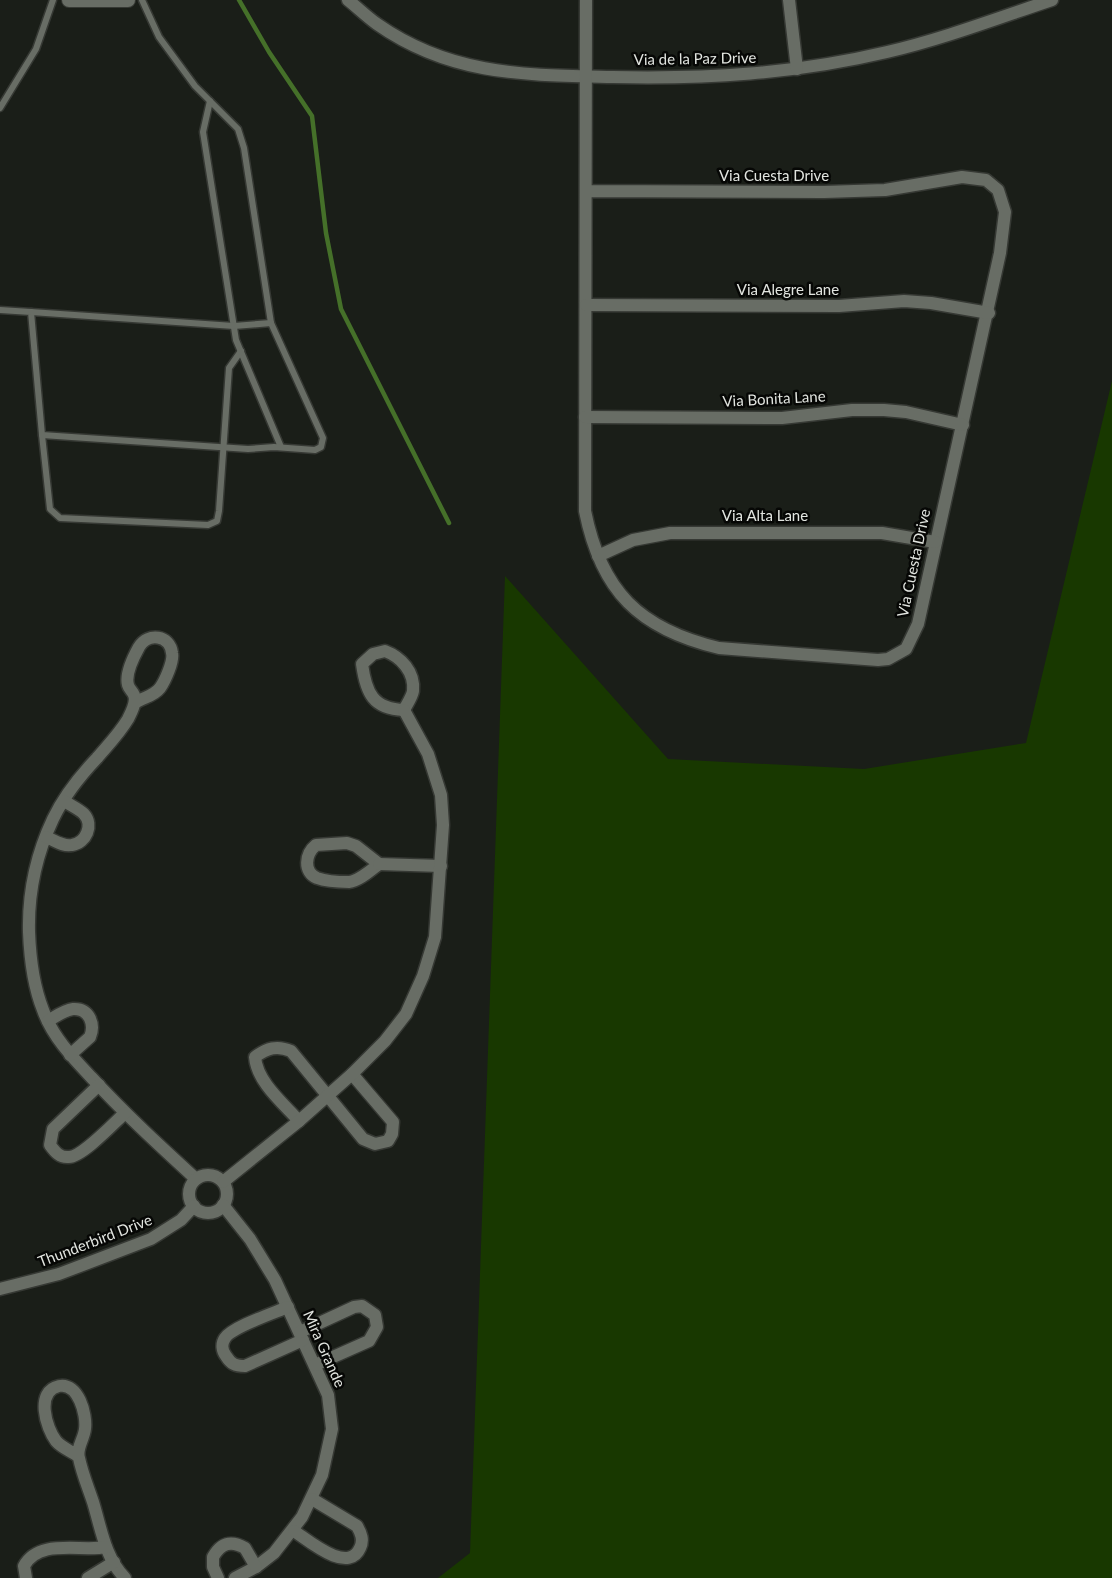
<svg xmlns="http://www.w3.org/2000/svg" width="1112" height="1578" font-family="Lato,sans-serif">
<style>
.green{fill:#183800}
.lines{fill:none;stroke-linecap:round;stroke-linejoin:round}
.stream{stroke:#457029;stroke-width:4.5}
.service-casing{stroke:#363934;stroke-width:9}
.minor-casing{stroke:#363934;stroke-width:15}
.tertiary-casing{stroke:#363934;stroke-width:16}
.service{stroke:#686d65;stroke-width:6}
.minor{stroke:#686d65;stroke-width:12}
.tertiary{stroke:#686d65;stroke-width:14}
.labels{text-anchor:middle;stroke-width:5;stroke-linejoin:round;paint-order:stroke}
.street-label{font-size:15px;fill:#e2e5e0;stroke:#060705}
</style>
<rect width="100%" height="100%" fill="#1a1e18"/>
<polygon class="green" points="1112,381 1112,1578 438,1578 470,1553 505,576 668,759 864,769 1026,743"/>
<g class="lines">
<polyline class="stream" points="239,0 269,52 312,116 326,233 341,309 449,523"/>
<g class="service-casing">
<g id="service">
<polyline points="210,101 203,132 236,340 281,447"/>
<polyline points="0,108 36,49 53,0"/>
<polyline points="0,310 31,312 42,435 248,449 274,447 315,450 321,447 323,438 271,323 244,148 238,129 195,86 159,37 142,0"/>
<polyline points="31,312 234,326 271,323"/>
<polyline points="42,435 50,509 60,518 208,525 217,521 219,511 229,368 241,351"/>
</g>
</g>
<g class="minor-casing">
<g id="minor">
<path d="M348 0C358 8 367 17 377 24 451 76 526 75 612 77 707 79 794 74 887 52 943 39 998 18 1052 0"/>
<polyline points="789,0 797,69"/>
<path d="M586 191 824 192 885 190 962 177 986 180 998 190 1005 212 1000 253 918 624 906 649 888 659 878 660 719 648C639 629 601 591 585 511L586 0"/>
<polyline points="586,305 839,306 904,301 931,303 989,313"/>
<polyline points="585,417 782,418 852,410 884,410 906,412 963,425"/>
<polyline points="598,556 633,540 670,533 882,533 935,542"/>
<path d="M385 651C401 657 415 672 413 691 412 697 407 704 404 710 373 709 366 693 362 664L373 654Z"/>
<path d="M135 703C143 697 153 697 160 688 165 681 174 661 172 653 170 635 148 632 139 647 134 656 125 674 128 685 129 689 133 692 134 695 137 702 131 713 128 719 119 734 108 745 97 758 80 776 64 796 53 819 36 855 28 892 29 932 30 958 33 985 43 1010 52 1036 72 1057 91 1077 124 1113 160 1146 196 1179"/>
<path d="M46 837C54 840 63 847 72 845 86 843 94 825 84 814 79 809 70 805 64 801"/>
<path d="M347 843 356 846 379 864C371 870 359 881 349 882 340 882 325 881 317 878 303 872 305 854 316 845Z"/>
<polyline points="379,864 441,866"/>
<path d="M48 1021C55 1017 64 1010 73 1009 90 1008 95 1025 90 1037L70 1055"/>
<path d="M99 1085 53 1129 50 1145C55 1152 60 1158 69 1157 82 1157 114 1123 125 1113"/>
<path d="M299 1121C283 1103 257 1082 255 1057 267 1048 277 1045 291 1051L363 1139 375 1144 388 1141 392 1134 393 1122 352 1074"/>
<circle cx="208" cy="1194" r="19"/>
<polyline points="223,1182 299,1121 352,1074 385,1041 406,1014 423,976 435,937 443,825 441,795 428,754 404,710"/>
<polyline points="223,1205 250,1239 275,1280 328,1395 332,1429 322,1475 302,1517 274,1553 256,1567 235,1578"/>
<polyline points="0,1289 59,1274 151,1239 181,1220 194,1206"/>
<path d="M288 1307C274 1313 232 1327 225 1338 221 1344 222 1351 226 1356 231 1364 235 1366 245 1366L303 1340"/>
<polyline points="300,1332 354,1307 362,1306 375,1315 377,1327 369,1341 315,1365"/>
<path d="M78 1456C71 1451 62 1448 56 1441 46 1428 35 1391 59 1386 78 1382 87 1414 85 1429 84 1439 76 1448 79 1458 82 1473 88 1487 93 1502 101 1528 105 1558 125 1578"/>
<path d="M294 1531C308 1540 348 1575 360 1548 364 1540 361 1533 357 1526L312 1499"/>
<path d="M26 1578 24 1566C39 1538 81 1552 106 1547"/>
<polyline points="88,1578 114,1562"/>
<path d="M218 1578 213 1567V1557C221 1543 231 1540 245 1548L256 1567"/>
</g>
</g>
<g class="tertiary-casing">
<polyline id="tertiary" points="69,0 128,0"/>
</g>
<use href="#service" class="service"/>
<use href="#minor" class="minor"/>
<use href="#tertiary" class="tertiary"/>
</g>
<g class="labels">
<g class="street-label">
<text transform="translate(695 59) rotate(-1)" y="5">Via de la Paz Drive</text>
<text x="774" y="181">Via Cuesta Drive</text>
<text x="788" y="295">Via Alegre Lane</text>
<text transform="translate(774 399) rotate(-3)" y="5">Via Bonita Lane</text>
<text x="765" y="521">Via Alta Lane</text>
<text transform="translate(914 563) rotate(-78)" y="5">Via Cuesta Drive</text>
<text transform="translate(95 1241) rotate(-21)" y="5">Thunderbird Drive</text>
<text transform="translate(324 1349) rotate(66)" y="5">Mira Grande</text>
</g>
</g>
</svg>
